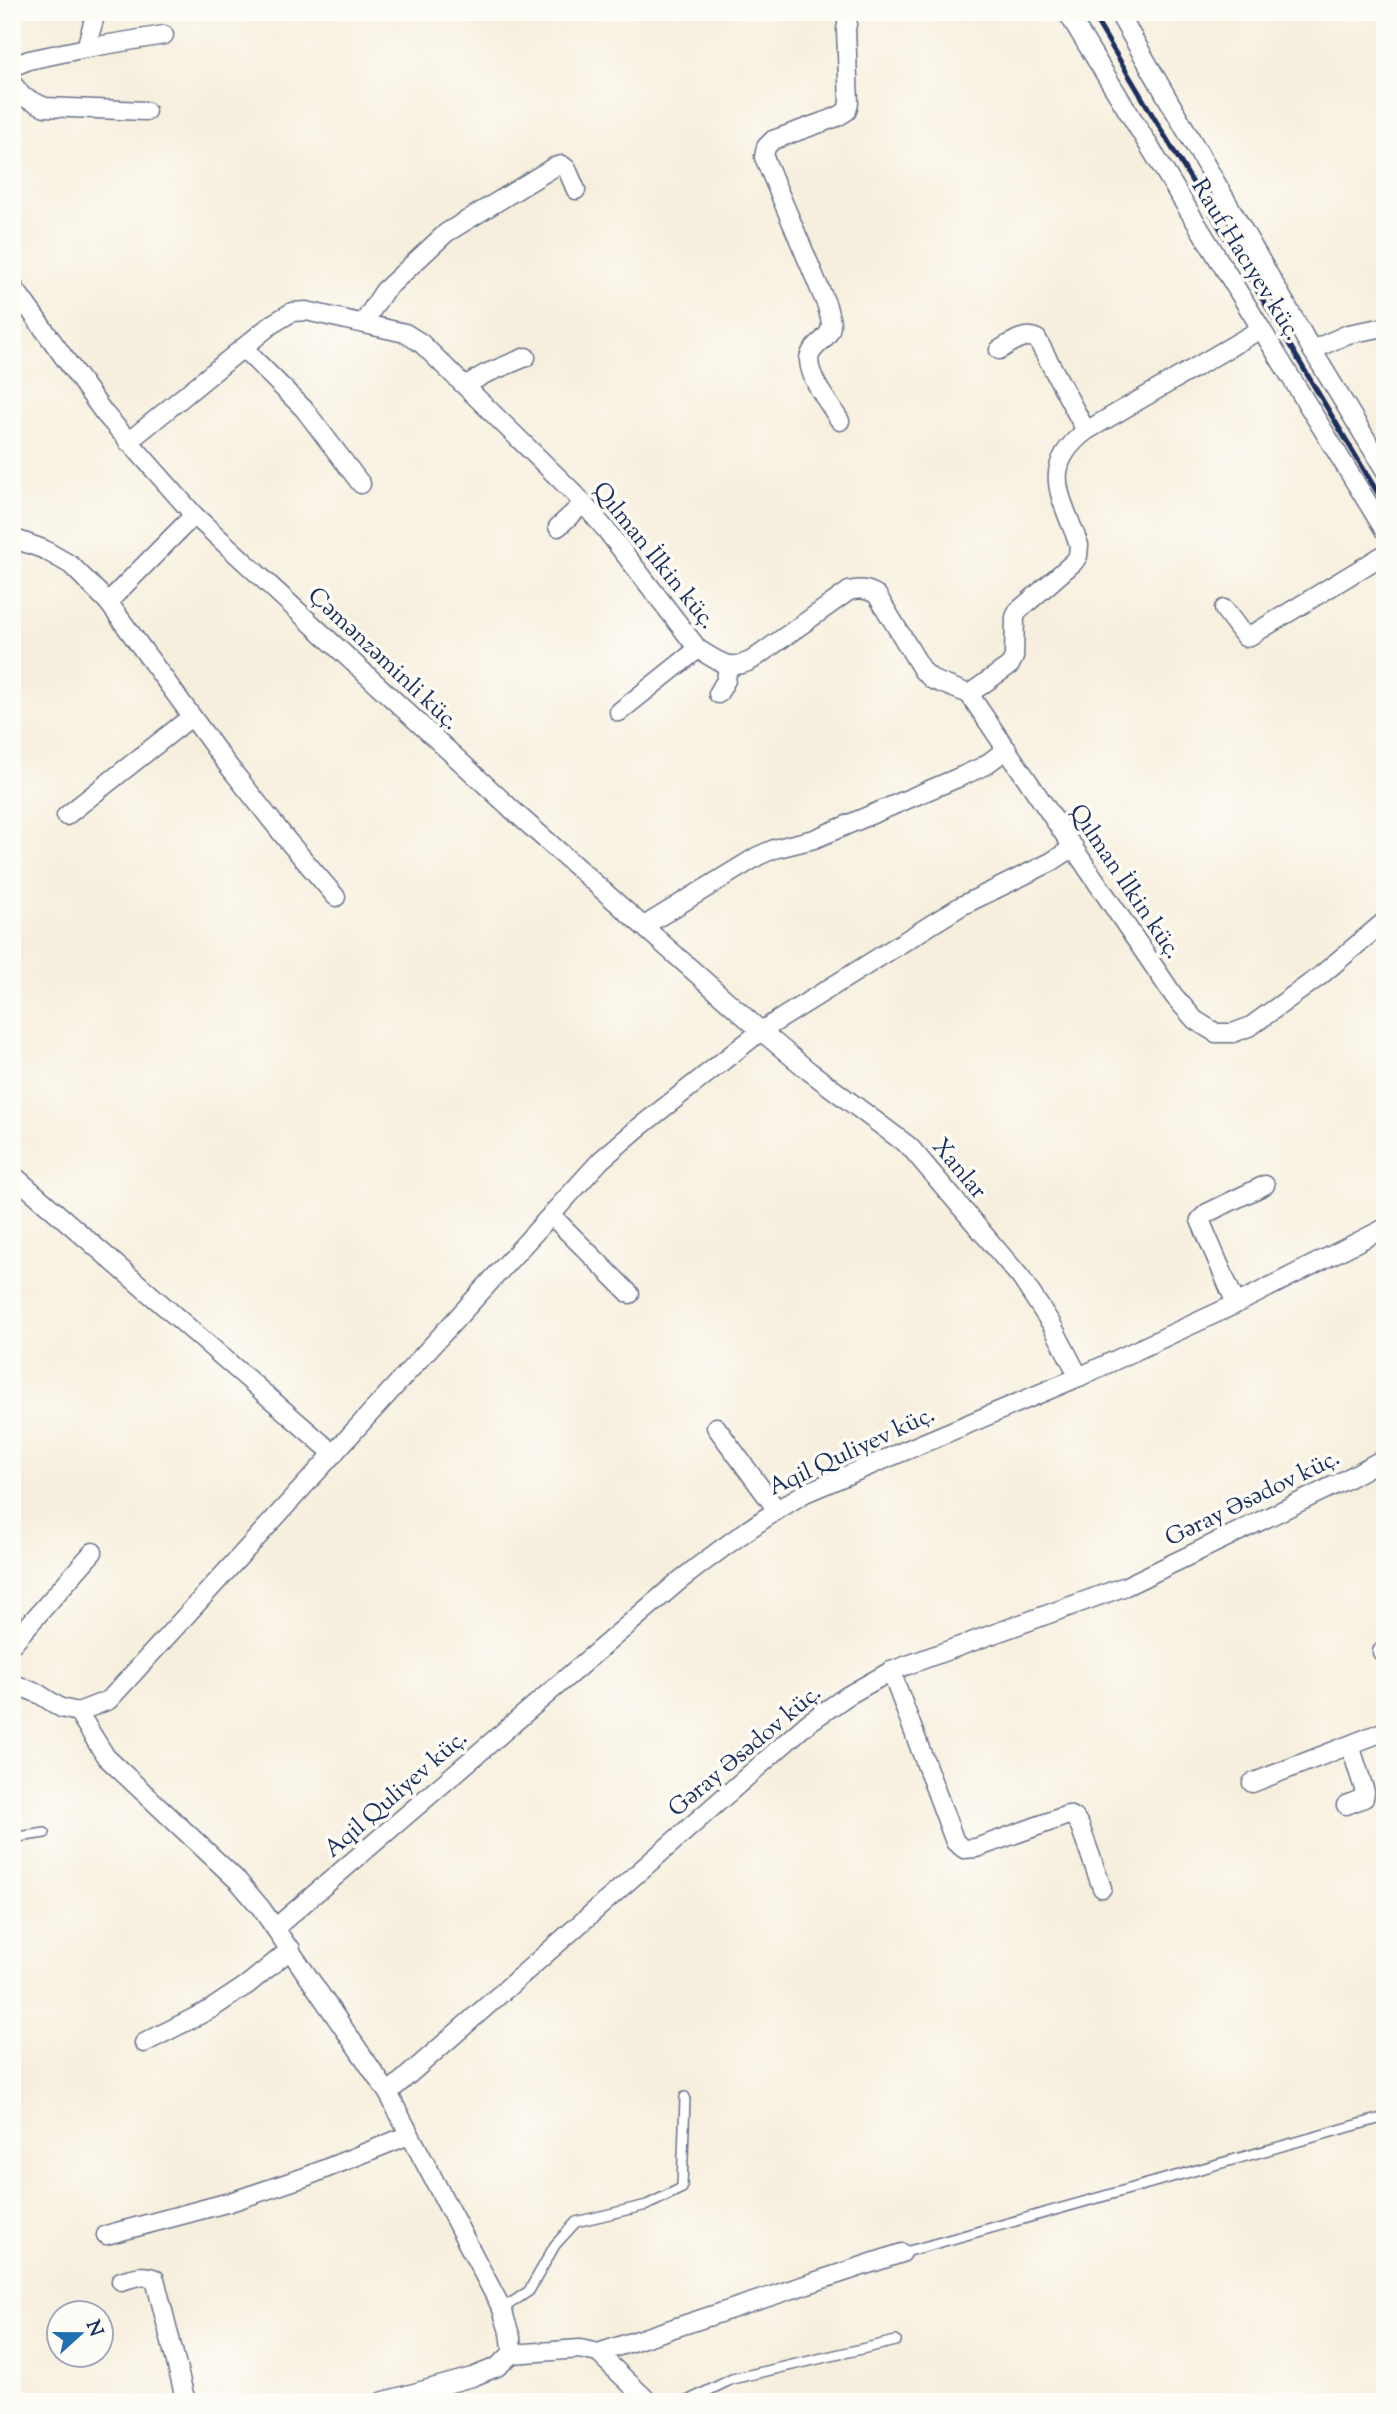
<svg xmlns="http://www.w3.org/2000/svg" width="1397" height="2414" font-family="'Sorts Mill Goudy',serif">
<style>
.lines{fill:none;stroke-linecap:round;stroke-linejoin:round}
.service-casing{stroke:#68728a;stroke-width:12}
.minor-casing{stroke:#68728a;stroke-width:21}
.service{stroke:#fff;stroke-width:9}
.minor{stroke:#fff;stroke-width:18}
.rail{stroke:#1b2f5e;stroke-width:5}
.labels{text-anchor:middle;stroke-width:7;stroke-linejoin:round;paint-order:stroke}
.street-label{font-size:24px;fill:#1b2f5e;stroke:#fdfcf7}
</style>
<rect width="100%" height="100%" fill="#fdfcf7"/>
<filter id="ink" filterUnits="userSpaceOnUse"><feTurbulence type="fractalNoise" baseFrequency=".0143" numOctaves="2"/><feDisplacementMap in="SourceGraphic" scale="14" xChannelSelector="R" yChannelSelector="G"/><feConvolveMatrix kernelMatrix="1 2 1 2 8 2 1 2 1" color-interpolation-filters="sRGB"/></filter>
<filter id="wash" filterUnits="userSpaceOnUse"><feTurbulence type="fractalNoise" baseFrequency=".00686" numOctaves="4" result="noise"/><feDisplacementMap in="SourceGraphic" scale="28" xChannelSelector="R" yChannelSelector="G"/><feGaussianBlur stdDeviation="1.57" result="paint"/><feColorMatrix in="noise" values="0 0 0 0 0 0 0 0 0 0 0 0 0 0 0 0 0 1.4 0 .05"/><feComposite in="paint" operator="in"/></filter>
<g filter="url(#wash)">
<rect width="100%" height="100%" fill="#f7efdd"/>
</g>
<g filter="url(#ink)">
<g class="lines">
<g class="service-casing">
<g id="service">
<polyline points="12,1838 45,1833"/>
<polyline points="902,2253 1385,2117"/>
<polyline points="502,2309 529,2291 555,2245 576,2222 647,2205 682,2188 685,2097"/>
<polyline points="685,2402 732,2379 896,2341"/>
</g>
</g>
<g class="minor-casing">
<g id="minor">
<polyline points="1067,12 1385,531"/>
<polyline points="1118,12 1312,350 1385,470"/>
<polyline points="86,48 164,35"/>
<polyline points="12,67 29,60 86,48 96,12"/>
<polyline points="12,83 23,97 45,107 146,111"/>
<polyline points="12,285 104,413 194,515 518,815 761,1031 809,1071 910,1147 1021,1278 1052,1325 1079,1377"/>
<polyline points="364,322 384,291 446,233 554,167 562,165 567,169 576,190"/>
<polyline points="243,348 304,409 361,484"/>
<path d="M999 350C1010 344 1024 332 1037 339L1086 431"/>
<polyline points="1312,350 1348,334 1385,327"/>
<polyline points="466,385 485,374 526,357"/>
<path d="M840 421C830 404 810 381 809 360 809 345 832 340 831 323 830 317 828 311 827 306L764 157 766 147 773 140 837 117 847 111 849 103 846 30 849 12"/>
<path d="M128 442 272 324 292 312 306 311 405 333 421 343 575 494 607 531 698 649C718 661 729 672 752 660L849 591C860 588 867 589 877 595L923 671 933 680 969 694 1174 996 1195 1020 1216 1033H1233L1251 1026 1320 976 1385 921"/>
<polyline points="558,527 583,504"/>
<polyline points="12,538 43,549 71,565 108,602 223,759 287,840 336,897"/>
<polyline points="108,602 194,515"/>
<polyline points="1224,609 1245,637 1250,636 1385,554"/>
<polyline points="718,694 726,680 728,666"/>
<path d="M969 694 1010 665 1014 657 1015 617 1018 611 1074 562 1078 556 1079 545C1062 497 1038 468 1086 431L1261 329"/>
<polyline points="619,712 698,649"/>
<polyline points="66,816 191,717"/>
<polyline points="644,926 758,856 774,849 814,839 962,776 984,766 1007,749"/>
<polyline points="12,1174 334,1454"/>
<polyline points="551,1215 630,1294"/>
<polyline points="1236,1304 1200,1220 1207,1213 1265,1185"/>
<polyline points="716,1427 777,1510"/>
<polyline points="12,1644 93,1552"/>
<polyline points="1382,1652 1385,1651"/>
<polyline points="891,1671 955,1842 964,1849 976,1848 1068,1815 1075,1818 1080,1826 1102,1888"/>
<polyline points="12,1683 39,1694 61,1708 78,1712 109,1700 601,1160 637,1129 761,1031 961,906 1051,862 1074,847"/>
<polyline points="78,1712 106,1757 238,1881 261,1908 388,2093 502,2309 511,2338 512,2354"/>
<polyline points="1252,1783 1385,1731"/>
<polyline points="1346,1805 1364,1798 1365,1792 1350,1745"/>
<path d="M275 1928 679 1581C720 1549 761 1519 805 1493L1079 1377 1236 1304 1385 1228"/>
<polyline points="144,2043 211,2009 247,1985 291,1949"/>
<polyline points="388,2093 808,1723 847,1696 891,1671 1126,1586 1343,1481 1385,1458"/>
<polyline points="106,2235 230,2202 305,2177 409,2135"/>
<path d="M121 2281C132 2278 144 2273 155 2279L186 2402"/>
<polyline points="598,2353 649,2402"/>
<polyline points="381,2402 472,2377 497,2367 512,2354 580,2349 598,2353 902,2253"/>
</g>
</g>
<use href="#service" class="service"/>
<use href="#minor" class="minor"/>
<polyline class="rail" points="1091,12 1385,505"/>
</g>
</g>
<g class="labels">
<g class="street-label">
<text transform="translate(1247 259) rotate(58)" y="8">Rauf Hacıyev küç.</text>
<text transform="translate(655 555) rotate(51)" y="8">Qılman İlkin küç.</text>
<text transform="translate(384 658) rotate(43)" y="8">Çəmənzəminli küç.</text>
<text transform="translate(1126 881) rotate(56)" y="8">Qılman İlkin küç.</text>
<text transform="translate(960 1168) rotate(50)" y="8">Xanlar</text>
<text transform="translate(851 1450) rotate(-25)" y="8">Aqil Quliyev küç.</text>
<text transform="translate(1252 1497) rotate(-26)" y="8">Gəray Əsədov küç.</text>
<text transform="translate(744 1750) rotate(-40)" y="8">Gəray Əsədov küç.</text>
<text transform="translate(395 1793) rotate(-41)" y="8">Aqil Quliyev küç.</text>
</g>
</g>
<rect width="1397" height="2414" fill="none" stroke="#fdfcf7" stroke-width="42"/>
<g transform="translate(80 2334) rotate(69)"><circle r="33" fill="#fdfcf7" stroke="#a3aaba" stroke-width="2"/>
<path d="M0-5L12 26L0 18L-12 26Z" fill="#1f6fb2"/>
<text y="-10" font-size="19" font-weight="bold" text-anchor="middle" fill="#1b2f5e">N</text>
</g>
</svg>
